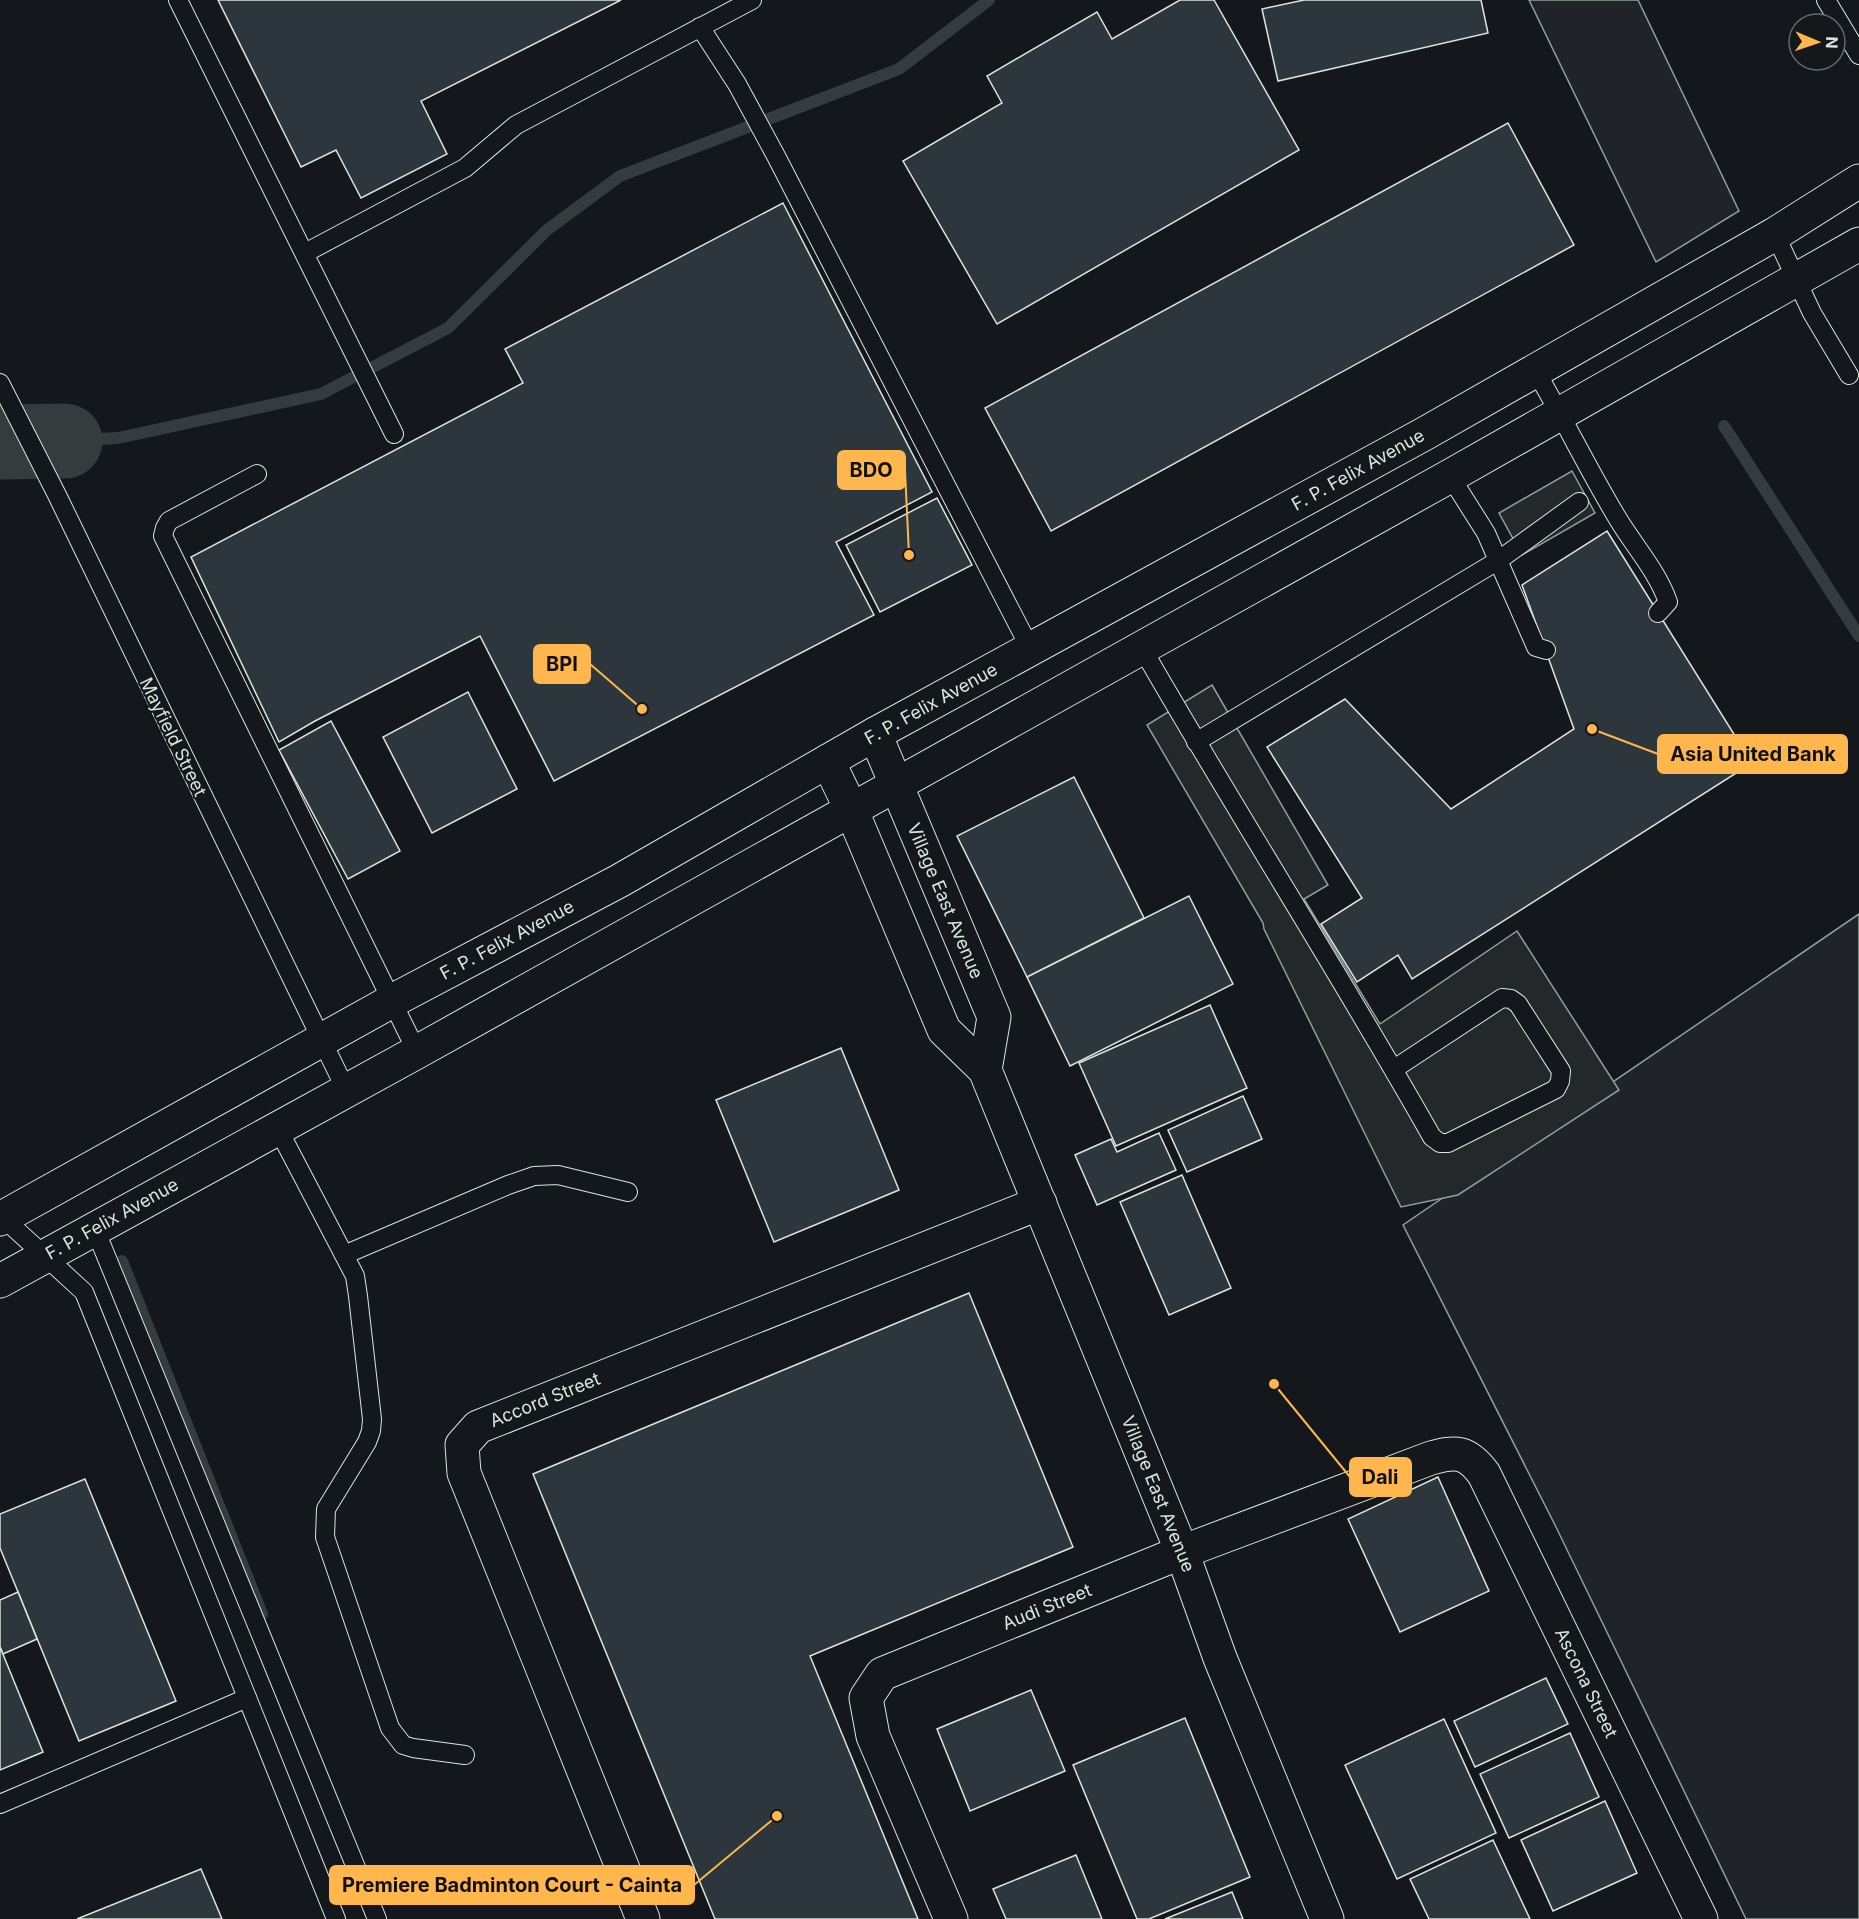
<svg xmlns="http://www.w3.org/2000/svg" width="1859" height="1919" font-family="Inter,sans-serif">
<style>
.green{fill:#202428;stroke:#939e99;stroke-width:1.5}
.parking{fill:#24282b;stroke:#939e99;stroke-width:1.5}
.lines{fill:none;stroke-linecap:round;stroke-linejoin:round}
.stream{stroke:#363b3e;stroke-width:12}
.river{stroke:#363b3e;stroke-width:75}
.building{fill:#2c363c;stroke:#d8e6dc;stroke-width:1.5}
.service-casing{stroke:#d8e6dc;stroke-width:20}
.minor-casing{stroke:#d8e6dc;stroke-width:35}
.tertiary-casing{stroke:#d8e6dc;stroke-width:35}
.secondary-casing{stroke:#d8e6dc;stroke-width:35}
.service{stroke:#14181c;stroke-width:18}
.minor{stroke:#14181c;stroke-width:33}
.tertiary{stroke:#14181c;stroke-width:33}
.secondary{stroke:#14181c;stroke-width:33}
.labels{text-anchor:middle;stroke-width:4.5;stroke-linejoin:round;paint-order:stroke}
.street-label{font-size:18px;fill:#d8e6dc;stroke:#14181c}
.leader{fill:none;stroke:#ffb74d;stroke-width:2}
.callout-dot{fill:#ffb74d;stroke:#14181c;stroke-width:2}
.callout{fill:#ffb74d;stroke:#ffb74d;stroke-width:2}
.callout-label{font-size:20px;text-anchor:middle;font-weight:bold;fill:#111}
</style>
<rect width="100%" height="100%" fill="#14181c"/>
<g class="green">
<polygon points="1529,0 1638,0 1739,211 1656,262"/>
<polygon points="1859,914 1859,1919 1746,1919 1555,1525 1403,1225"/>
</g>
<g class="parking">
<polygon points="1572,471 1595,513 1522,555 1499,513"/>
<polygon points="1212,685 1328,885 1304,899 1380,1024 1517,931 1619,1090 1458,1195 1401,1207 1264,929 1263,923 1147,725"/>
</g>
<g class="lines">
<g class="stream">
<polyline points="1724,426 1859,636"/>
<polyline points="65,441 118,438 321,394 448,328 547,230 620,176 899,69 989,0"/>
<polyline points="122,1261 262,1614"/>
</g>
<polyline class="river" points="0,442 65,441"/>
</g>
<g class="building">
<polygon points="218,0 621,0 421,101 447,154 361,198 336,150 301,167"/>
<polygon points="1180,0 1214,0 1299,150 997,324 903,161 1002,103 987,76 1097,12 1112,39"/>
<polygon points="1304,0 1481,0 1488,33 1278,81 1262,9"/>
<polygon points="1508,123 1574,245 1051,531 985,408"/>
<polygon points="783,203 932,492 836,542 874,615 554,781 480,636 315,721 279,742 191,557 523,383 505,349"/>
<polygon points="937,498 972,565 880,612 846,545"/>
<polygon points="1607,531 1752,763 1412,979 1398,955 1357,982 1321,924 1362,898 1267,747 1345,699 1451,809 1574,729 1522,585"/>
<polygon points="468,692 517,789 432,833 383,737"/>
<polygon points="331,721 400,851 348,879 279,750"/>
<polygon points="1074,777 1144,918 1027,977 957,836"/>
<polygon points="1189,896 1233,984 1070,1066 1027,977"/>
<polygon points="1210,1005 1247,1088 1116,1146 1079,1063"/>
<polygon points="841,1048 899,1190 774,1242 716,1100"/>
<polygon points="1243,1096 1262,1139 1187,1172 1168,1130"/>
<polygon points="1159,1133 1176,1170 1097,1205 1075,1155 1111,1139 1117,1152"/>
<polygon points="1182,1175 1231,1288 1169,1315 1120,1202"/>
<polygon points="969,1293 1073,1547 810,1656 918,1919 715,1919 533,1474"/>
<polygon points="1438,1477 1489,1591 1400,1632 1348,1519"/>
<polygon points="85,1479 176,1701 79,1741 0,1548 0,1514"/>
<polygon points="18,1592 37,1639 3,1654 0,1647 0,1600"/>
<polygon points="0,1647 43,1752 0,1770"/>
<polygon points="1546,1678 1568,1724 1475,1767 1454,1721"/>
<polygon points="1031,1690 1065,1771 970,1811 937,1729"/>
<polygon points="1185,1718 1250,1877 1149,1919 1137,1919 1073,1765"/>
<polygon points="1444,1719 1496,1833 1397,1879 1345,1765"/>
<polygon points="1570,1733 1599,1797 1509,1838 1480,1774"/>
<polygon points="1605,1801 1637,1873 1553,1911 1521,1840"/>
<polygon points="1493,1840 1530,1919 1429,1919 1410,1879"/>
<polygon points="1076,1855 1102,1919 1006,1919 993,1889"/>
<polygon points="201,1869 222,1919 77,1919"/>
<polygon points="1232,1892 1243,1919 1165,1919"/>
</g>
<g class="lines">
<g class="service-casing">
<g id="service">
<polyline points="178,0 394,434"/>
<polyline points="1826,0 1859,55"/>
<polyline points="700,27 737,84 776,156 1031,650"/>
<polyline points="1775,234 1812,313 1849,375"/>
<polyline points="305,253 465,168 516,125 752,0"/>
<path d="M1535 370C1564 419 1589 471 1618 519 1635 547 1657 571 1668 602L1658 613"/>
<polyline points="0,383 57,495 346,1090"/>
<polyline points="257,474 169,521 165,528 163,536 417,1052"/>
<polyline points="1450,476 1486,533 1536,647 1546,650"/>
<path d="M1142 648C1236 812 1339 972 1432 1137L1440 1143H1448L1556 1089 1560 1081 1561 1071 1518 1004 1511 999 1502 998 1394 1069"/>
<polyline points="1196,742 1499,560 1579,502"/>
<polyline points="277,1127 355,1276 358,1296 372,1419 371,1431 367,1442 326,1509 325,1537 390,1728 403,1745 413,1748 465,1755"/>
<polyline points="0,1215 84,1292 336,1919"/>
<polyline points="95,1229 377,1919"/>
<polyline points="344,1255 508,1185 534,1176 558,1175 628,1192"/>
<polyline points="0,1804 247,1698"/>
</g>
</g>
<g class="minor-casing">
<g id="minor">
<polyline points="643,1919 464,1473 462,1445 478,1427 1040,1203"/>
<path d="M951 1919 873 1736 866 1698 882 1674 1182 1552 1431 1458C1456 1451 1467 1451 1484 1474L1701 1919"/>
</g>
</g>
<g class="tertiary-casing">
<g id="tertiary">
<polyline points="875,734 994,1017 985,1070"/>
<polyline points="828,761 851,809 944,1030 985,1070 1182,1552 1220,1658 1327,1919"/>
</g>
</g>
<g class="secondary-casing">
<g id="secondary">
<polyline points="0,1219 392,1001 619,881 875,734 1424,434 1775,234 1859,181"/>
<polyline points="0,1281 417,1052 1450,476 1859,244"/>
</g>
</g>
<use href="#service" class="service"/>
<use href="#minor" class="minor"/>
<use href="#tertiary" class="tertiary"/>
<use href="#secondary" class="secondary"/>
</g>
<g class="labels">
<g class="street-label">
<text transform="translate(1358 470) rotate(-29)" y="6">F. P. Felix Avenue</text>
<text transform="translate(931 704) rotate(-29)" y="6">F. P. Felix Avenue</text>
<text transform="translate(173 737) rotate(64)" y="6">Mayfield Street</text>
<text transform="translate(945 901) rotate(67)" y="6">Village East Avenue</text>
<text transform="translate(507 940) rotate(-28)" y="6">F. P. Felix Avenue</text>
<text transform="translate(112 1219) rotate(-29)" y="6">F. P. Felix Avenue</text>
<text transform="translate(545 1400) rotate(-22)" y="6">Accord Street</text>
<text transform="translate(1158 1494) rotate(68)" y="6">Village East Avenue</text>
<text transform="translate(1047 1607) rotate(-22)" y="6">Audi Street</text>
<text transform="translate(1586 1683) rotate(64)" y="6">Ascona Street</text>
</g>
</g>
<path class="leader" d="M909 555L905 470M642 709L590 664M1592 729L1658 754M1274 1384L1350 1477M777 1816L694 1885"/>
<g class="callout-dot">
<circle cx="909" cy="555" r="6"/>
<circle cx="642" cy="709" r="6"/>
<circle cx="1592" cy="729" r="6"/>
<circle cx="1274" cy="1384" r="6"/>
<circle cx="777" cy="1816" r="6"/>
</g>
<g class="callout">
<rect x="838" y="451" width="67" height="38" rx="6"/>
<rect x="534" y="645" width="56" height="38" rx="6"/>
<rect x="1658" y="735" width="189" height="38" rx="6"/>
<rect x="1350" y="1458" width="61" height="38" rx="6"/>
<rect x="330" y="1866" width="364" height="38" rx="6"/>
</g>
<g class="callout-label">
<text x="871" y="477">BDO</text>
<text x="562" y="671">BPI</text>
<text x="1753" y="761">Asia United Bank</text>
<text x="1380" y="1484">Dali</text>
<text x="512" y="1892">Premiere Badminton Court - Cainta</text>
</g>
<g transform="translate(1817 42) rotate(92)"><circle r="28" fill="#14181c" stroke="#626a69" stroke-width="1.5"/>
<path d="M0-4.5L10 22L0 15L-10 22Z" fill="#ffb74d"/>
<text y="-9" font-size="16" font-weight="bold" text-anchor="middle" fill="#d8e6dc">N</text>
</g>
</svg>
